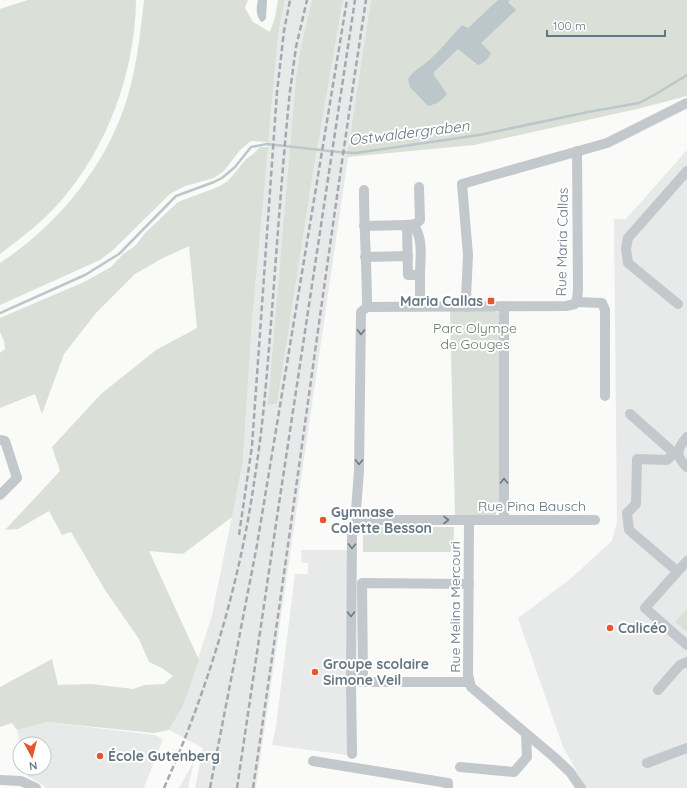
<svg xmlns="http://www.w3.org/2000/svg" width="687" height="788" font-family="Quicksand,sans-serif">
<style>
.built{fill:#e8e9e9}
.green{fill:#dadfd7}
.water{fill:#bbc7cb}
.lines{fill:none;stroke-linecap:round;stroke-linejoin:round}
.stream{stroke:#bbc7cb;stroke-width:2.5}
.minor{stroke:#c3c8cc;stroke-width:10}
.rail{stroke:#a2aab0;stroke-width:2.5;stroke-dasharray:6 3;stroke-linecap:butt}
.oneway{stroke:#6a7a87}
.poi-dot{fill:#e4572e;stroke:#fff;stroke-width:1.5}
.labels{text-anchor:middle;stroke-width:4;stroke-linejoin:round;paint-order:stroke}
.street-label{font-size:14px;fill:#657683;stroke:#fff}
.poi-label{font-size:14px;font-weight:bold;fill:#657683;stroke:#fff;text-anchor:start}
.park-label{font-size:14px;fill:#687a64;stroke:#fff}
.water-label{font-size:15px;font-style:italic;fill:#60757c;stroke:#fff}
</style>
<rect width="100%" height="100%" fill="#fafaf8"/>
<g class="built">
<polygon points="285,0 312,0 301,46 296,77 269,405 277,404 313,173 343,0 371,0 256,788 195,788 203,748 169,730 183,706 212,615 243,461 252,321 272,89 278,35"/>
<polygon points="687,150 687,788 586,788 563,747 518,618 569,580 612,541 617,522 614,219 626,219"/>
<polygon points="301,550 348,550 347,755 272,745 276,726 295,574 308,574 308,563 302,563"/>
<polygon points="47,722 155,735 163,739 144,788 47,788 33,779 28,777 26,768 44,768 44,744 20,744 17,730"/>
<polygon points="194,761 188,788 179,788"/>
</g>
<g class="green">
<path d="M28 0H136C135 73 107 149 58 204 41 223 20 239 0 254V9Z"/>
<path d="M144 0H248L245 8 253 22 270 32 275 17 278 0H285L278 35 268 142 251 141 240 150 224 171 214 178 185 186 170 194 113 250 100 260 0 305V263C55 227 102 171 124 108 136 73 140 36 144 0Z"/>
<polygon points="312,0 343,0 313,173 277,404 268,405 296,77 301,46"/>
<polygon points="371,0 687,0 687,96 637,109 474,145 347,157"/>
<polygon points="260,147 268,147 252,321 243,461 232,517 183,554 149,551 199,660 183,706 169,730 154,733 47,722 17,730 12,723 0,727 0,687 52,659 58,685 91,684 133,689 145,685 164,684 173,676 162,668 149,662 139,639 105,590 71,532 62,535 49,511 18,529 5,530 60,471 52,447 101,394 156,350 197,328 189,246 161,259 135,274 96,313 64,354 42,414 35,394 0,408 0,353 5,349 4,341 0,332 0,318 84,282 111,267 123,254 135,246 145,233 178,202 218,187 228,181 246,159 252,155"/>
<polygon points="450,311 495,311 501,314 502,510 496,510 496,515 455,515"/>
<polygon points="363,527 454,527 453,552 363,552"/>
<polygon points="687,609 687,631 686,631 675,622"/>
</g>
<g class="water">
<path d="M258 0H267L266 18 264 21 261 22C256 16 256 7 258 0Z"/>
<path d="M498 0H510L508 2 516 10 481 43 491 53C488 59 484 63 478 65L458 49 434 72V75L447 94C442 101 436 104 428 106L410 87 408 79C414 70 419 69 427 62 439 52 451 37 462 25L468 28Z"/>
</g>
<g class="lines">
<polyline class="stream" points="0,313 85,275 119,254 176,196 214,182 222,178 235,167 251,147 267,144 339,152 356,153 479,135 588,112 639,103 656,94 687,75"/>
<g class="minor">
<polyline points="577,151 578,290 577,299 575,304 566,306 367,307 361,312 359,471 356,510 359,518 369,520 595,520"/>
<path d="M364 190C364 229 367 268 367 307"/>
<polyline points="407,225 416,224 420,220 419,187"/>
<path d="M364 226 407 225 408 275H420C420 259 424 237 413 225"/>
<polyline points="365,257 408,256"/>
<polyline points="420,298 420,275"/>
<polyline points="576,302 602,303 605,310 605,396"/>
<polyline points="678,304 628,263 626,249 628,238 687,171"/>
<polyline points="504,306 504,520"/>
<polyline points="467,307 466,298 468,255 462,184 607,143 687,103"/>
<polyline points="630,414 674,453"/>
<path d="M687 437C677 449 674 455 687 467"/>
<polyline points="0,440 5,441 17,478 0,495"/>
<polyline points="469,520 468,675 471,687 554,757 570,772 581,788"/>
<polyline points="687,561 645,608 687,645"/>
<polyline points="677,571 629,530 627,513 636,504 637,459 667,460 674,453 678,454"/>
<polyline points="357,682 469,682"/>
<polyline points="363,682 362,583 469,584"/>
<polyline points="658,690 680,665 687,662"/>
<polyline points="352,754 351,682 352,530 355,523 359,518"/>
<polyline points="313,761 448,783 448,788"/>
<polyline points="647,763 687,748"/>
<polyline points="460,767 514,772 527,757 526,734"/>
<polyline points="0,780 21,781 36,788"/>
</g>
<g class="rail">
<polyline points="239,535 252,446 277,92 284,31 290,0"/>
<path d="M164 788C208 689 240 584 255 476 263 426 267 374 271 323 277 246 282 169 290 91L296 47 307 0"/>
<polyline points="210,788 257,545 347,0"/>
<polyline points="237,788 277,517 355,0"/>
<path d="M253 788C292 526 326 262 366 0"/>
</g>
</g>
<defs><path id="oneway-chevron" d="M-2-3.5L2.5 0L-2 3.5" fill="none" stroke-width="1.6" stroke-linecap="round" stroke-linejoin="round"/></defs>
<g class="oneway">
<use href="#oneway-chevron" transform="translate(361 332) rotate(91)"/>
<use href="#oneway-chevron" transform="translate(359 462) rotate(91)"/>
<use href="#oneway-chevron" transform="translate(504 481) rotate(-90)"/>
<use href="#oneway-chevron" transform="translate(446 520)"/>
<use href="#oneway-chevron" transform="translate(352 546) rotate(91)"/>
<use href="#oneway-chevron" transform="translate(351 614) rotate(90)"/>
</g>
<g class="poi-dot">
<rect x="487" y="297" width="8" height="8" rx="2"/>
<circle cx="323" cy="520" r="4"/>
<circle cx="610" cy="628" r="4"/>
<circle cx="315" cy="672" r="4"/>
<circle cx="100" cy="756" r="4"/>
</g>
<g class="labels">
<g class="street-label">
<text transform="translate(562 242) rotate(-89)" y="5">Rue Maria Callas</text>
<text x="532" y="511">Rue Pina Bausch</text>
<text transform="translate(455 607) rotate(-90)" y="5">Rue Melina Mercouri</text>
</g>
<g class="poi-label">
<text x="483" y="306" text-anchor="end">Maria Callas</text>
<text x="331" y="517">Gymnase<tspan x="331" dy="16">Colette Besson</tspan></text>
<text x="618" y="633">Calicéo</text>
<text x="323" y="669">Groupe scolaire<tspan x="323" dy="16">Simone Veil</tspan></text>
<text x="108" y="761">École Gutenberg</text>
</g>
<g class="park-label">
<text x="475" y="333">Parc Olympe<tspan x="475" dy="16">de Gouges</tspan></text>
</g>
<g class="water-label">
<text transform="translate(409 133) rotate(-7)" y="5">Ostwaldergraben</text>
</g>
</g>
<g transform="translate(32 756) rotate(173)"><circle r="19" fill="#ffffff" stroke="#c1c8cd"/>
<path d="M0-3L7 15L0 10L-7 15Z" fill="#e4572e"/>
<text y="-6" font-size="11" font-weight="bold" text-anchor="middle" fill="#657683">N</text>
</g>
<path d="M547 30v6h118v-6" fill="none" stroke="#657683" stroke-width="2"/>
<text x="553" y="30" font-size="12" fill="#657683" stroke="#ffffff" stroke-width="3" paint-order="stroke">100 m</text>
</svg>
